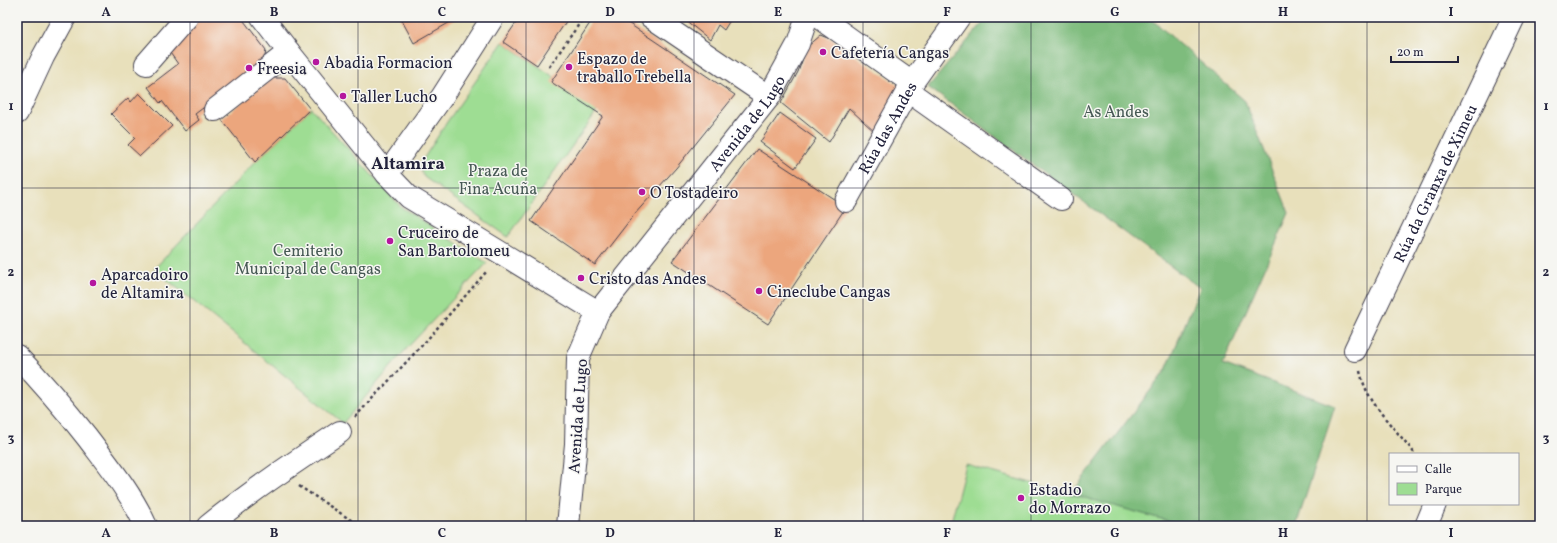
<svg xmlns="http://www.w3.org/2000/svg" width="1557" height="543" font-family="Vollkorn,serif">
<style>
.green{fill:#9edd93;stroke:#608067}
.forest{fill:#7ebc7d;stroke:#506f5c}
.building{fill:#eca67d}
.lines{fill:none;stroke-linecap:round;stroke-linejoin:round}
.minor-casing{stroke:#403e4e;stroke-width:24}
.path{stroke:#403e4e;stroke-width:2.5;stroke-dasharray:3 3;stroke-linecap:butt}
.minor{stroke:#fff;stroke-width:22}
.grid{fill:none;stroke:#22223b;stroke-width:1;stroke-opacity:0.55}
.poi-dot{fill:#b5179e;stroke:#f6f6f2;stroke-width:1.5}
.labels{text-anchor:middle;stroke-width:3;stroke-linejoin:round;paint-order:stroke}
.poi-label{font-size:16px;fill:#22223b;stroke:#f6f6f2;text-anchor:start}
.park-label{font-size:16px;fill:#475a55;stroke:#f6f6f2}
.street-label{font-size:16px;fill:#22223b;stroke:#f6f6f2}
.neighbourhood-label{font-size:17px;font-weight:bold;fill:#22223b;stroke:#f6f6f2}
.neatline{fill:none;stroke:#22223b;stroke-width:1.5}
.grid-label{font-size:13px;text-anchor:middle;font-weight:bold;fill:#22223b}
</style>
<rect width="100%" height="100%" fill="#f6f6f2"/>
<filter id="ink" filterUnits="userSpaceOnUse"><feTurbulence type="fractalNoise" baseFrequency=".025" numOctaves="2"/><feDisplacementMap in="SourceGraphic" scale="8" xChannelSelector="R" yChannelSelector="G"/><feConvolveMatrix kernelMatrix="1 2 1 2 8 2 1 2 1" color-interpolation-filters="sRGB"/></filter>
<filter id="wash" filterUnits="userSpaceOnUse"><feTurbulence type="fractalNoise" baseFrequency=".012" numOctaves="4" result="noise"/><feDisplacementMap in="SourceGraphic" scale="16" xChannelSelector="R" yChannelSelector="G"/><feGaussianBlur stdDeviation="0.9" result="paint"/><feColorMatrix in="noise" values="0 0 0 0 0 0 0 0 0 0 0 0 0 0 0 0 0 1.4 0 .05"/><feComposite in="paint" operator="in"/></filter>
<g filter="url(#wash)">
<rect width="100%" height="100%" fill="#e8e0bb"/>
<g class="green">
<polygon points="503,42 599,108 508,237 424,177 420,168 422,161 447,122"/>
<polygon points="311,108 401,207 487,263 408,347 343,423 154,269 255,162"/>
<polygon points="966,465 1187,526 950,526"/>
</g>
<polygon class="forest" points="988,17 1149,17 1245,101 1289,213 1223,364 1335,406 1296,526 1187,526 1071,494 1166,370 1200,288 928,87"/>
<g id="blocks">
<g class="building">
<polygon points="198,17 241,17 266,50 264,62 195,114 199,120 185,131 162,101 160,103 148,87 178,64 168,50"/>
<polygon points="400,17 459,17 414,43"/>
<polygon points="520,17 569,17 537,65 503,42"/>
<polygon points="594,17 619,17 735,95 676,168 633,216 595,265 531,221 603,116 551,82"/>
<polygon points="685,17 732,17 724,30 718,25 710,40 684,19"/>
<polygon points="821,35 831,39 902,88 877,134 849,108 829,142 781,103 798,72 807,47"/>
<polygon points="272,78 285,78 310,109 255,162 221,119"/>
<polygon points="139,93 172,126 140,156 128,145 135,138 111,114 128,98 131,102"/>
<polygon points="780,113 816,139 795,168 760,142"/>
<polygon points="757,149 846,207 768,324 672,261"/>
</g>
</g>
</g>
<g filter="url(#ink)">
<use href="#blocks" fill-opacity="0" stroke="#403e4e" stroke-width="1"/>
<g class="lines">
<g class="minor-casing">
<g id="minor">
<polyline points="262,17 292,56 387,174 409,197 598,312"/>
<polyline points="651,17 769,97"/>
<polyline points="819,17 912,83"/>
<polyline points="146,64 187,17"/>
<polyline points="908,91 1061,199"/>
<polyline points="215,110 289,52"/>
<polyline points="17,113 43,57 65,17"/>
<polyline points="387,174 442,97 493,17"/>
<path id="s1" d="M846 201 912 83 959 17"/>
<path id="s2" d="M1355 350 1514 17"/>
<path d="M17 356C42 382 65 409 87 437 109 466 131 493 146 526"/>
<path d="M208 526C250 492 295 462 340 432"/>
<path id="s3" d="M568 526 576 444 578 358 598 312 769 97 798 44 807 17"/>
<polyline points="1426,526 1435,504"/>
</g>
</g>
<g class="path">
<polyline points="549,67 584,17"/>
<path d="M1360 371C1367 405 1395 427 1415 454"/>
<polyline points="355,417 426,341 487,271"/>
<polyline points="299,486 360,526"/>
</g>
<use href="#minor" class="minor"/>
</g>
</g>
<path class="grid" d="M190 17V526M358 17V526M526 17V526M694 17V526M863 17V526M1031 17V526M1199 17V526M1367 17V526M17 188H1540M17 355H1540"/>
<g class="poi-dot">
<circle cx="823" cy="52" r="4"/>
<circle cx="316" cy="62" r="4"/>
<circle cx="569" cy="67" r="4"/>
<circle cx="249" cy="68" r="4"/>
<circle cx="343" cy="96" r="4"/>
<circle cx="642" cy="192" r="4"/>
<circle cx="390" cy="241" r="4"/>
<circle cx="581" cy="278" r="4"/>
<circle cx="93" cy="283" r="4"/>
<circle cx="759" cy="291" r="4"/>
<circle cx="1021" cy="498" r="4"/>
</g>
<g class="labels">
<g class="poi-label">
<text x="831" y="58">Cafetería Cangas</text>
<text x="577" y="64">Espazo de<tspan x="577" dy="18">traballo Trebella</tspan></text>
<text x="324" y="68">Abadia Formacion</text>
<text x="257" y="74">Freesia</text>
<text x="351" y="102">Taller Lucho</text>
<text x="650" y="198">O Tostadeiro</text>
<text x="398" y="238">Cruceiro de<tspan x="398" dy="18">San Bartolomeu</tspan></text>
<text x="101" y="280">Aparcadoiro<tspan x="101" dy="18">de Altamira</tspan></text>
<text x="589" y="284">Cristo das Andes</text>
<text x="767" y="297">Cineclube Cangas</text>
<text x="1029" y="495">Estadio<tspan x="1029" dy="18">do Morrazo</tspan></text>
</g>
<g class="park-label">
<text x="1116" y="117">As Andes</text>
<text x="498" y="176">Praza de<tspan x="498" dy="18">Fina Acuña</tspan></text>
<text x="308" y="256">Cemiterio<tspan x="308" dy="18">Municipal de Cangas</tspan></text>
</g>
<g class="street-label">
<text dy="6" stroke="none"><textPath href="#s3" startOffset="459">Avenida de Lugo</textPath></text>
<text dy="6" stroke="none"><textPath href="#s1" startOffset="84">Rúa das Andes</textPath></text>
<text dy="6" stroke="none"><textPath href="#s2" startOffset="185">Rúa da Granxa de Ximeu</textPath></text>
<text transform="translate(577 416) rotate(-86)" y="6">Avenida de Lugo</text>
</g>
<g class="neighbourhood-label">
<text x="408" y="169">Altamira</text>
</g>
</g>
<rect width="1557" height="543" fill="none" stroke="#f6f6f2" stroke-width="44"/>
<rect x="1389" y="453" width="130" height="52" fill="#f6f6f2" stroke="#a1a1a9"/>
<rect x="1397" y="466" width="20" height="6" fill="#ffffff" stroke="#a1a1a9"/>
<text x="1425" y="473" font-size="12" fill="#22223b">Calle</text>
<rect x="1397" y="483" width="20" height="12" fill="#9edd93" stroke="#a1a1a9"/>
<text x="1425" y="493" font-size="12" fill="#22223b">Parque</text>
<path d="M1391 56v6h67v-6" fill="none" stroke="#22223b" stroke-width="2"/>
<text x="1397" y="56" font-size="12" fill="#22223b" stroke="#f6f6f2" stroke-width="3" paint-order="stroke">20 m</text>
<rect x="22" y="22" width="1513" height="499" class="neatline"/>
<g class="grid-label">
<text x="106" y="16">A</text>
<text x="274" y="16">B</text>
<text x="442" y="16">C</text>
<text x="610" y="16">D</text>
<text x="778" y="16">E</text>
<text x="947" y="16">F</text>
<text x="1115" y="16">G</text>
<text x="1283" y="16">H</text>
<text x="1451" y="16">I</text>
<text x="11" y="110">1</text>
<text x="1546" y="110">1</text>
<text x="11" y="276">2</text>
<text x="1546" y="276">2</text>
<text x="11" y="442">3</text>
<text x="1546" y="442">3</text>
<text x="106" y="537">A</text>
<text x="274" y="537">B</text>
<text x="442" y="537">C</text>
<text x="610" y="537">D</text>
<text x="778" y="537">E</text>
<text x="947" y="537">F</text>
<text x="1115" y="537">G</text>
<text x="1283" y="537">H</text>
<text x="1451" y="537">I</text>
</g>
</svg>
